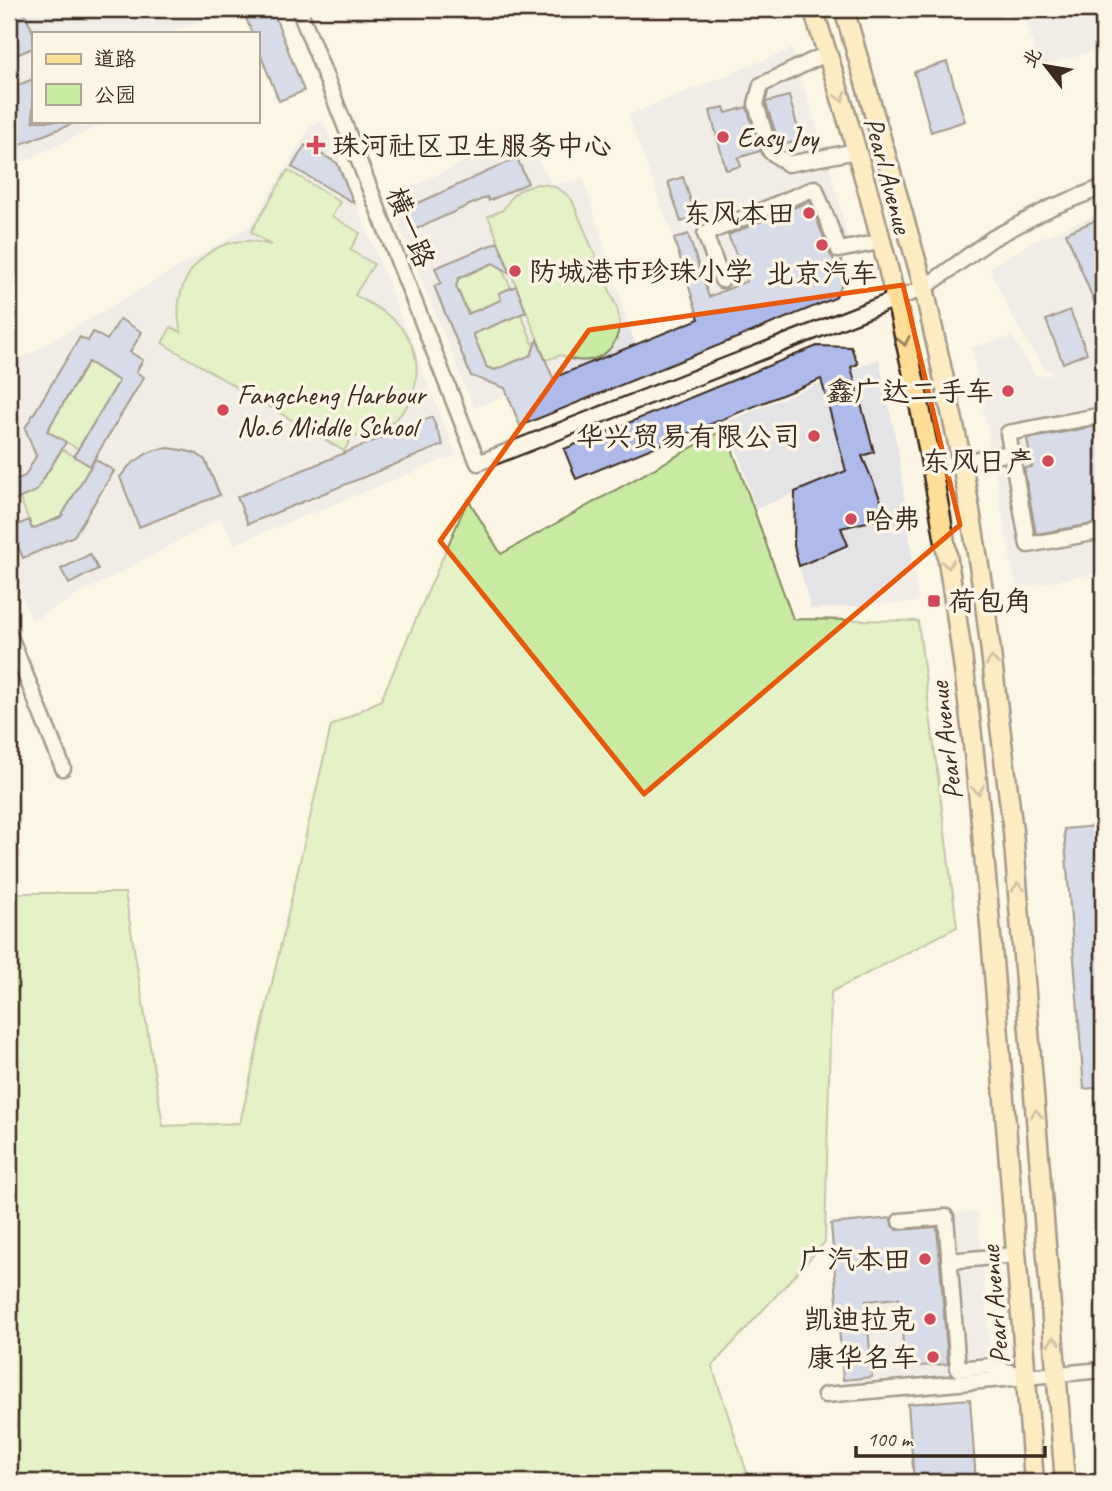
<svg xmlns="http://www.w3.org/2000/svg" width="1112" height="1491" font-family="Caveat,'LXGW WenKai TC',sans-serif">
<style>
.built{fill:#e4e3e6}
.green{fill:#c9eaa3;stroke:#828a60;stroke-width:2}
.building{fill:#adbaea;stroke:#3b2a1e;stroke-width:2}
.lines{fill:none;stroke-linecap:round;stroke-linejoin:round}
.minor-casing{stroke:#3b2a1e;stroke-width:19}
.major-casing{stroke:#3b2a1e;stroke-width:23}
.minor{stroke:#fcf5e5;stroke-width:14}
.major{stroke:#fedd96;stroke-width:18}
.oneway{stroke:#9c845a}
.marked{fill:none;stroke:#e8590c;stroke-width:5;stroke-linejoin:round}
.poi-dot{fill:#d1495b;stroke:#fcf5e5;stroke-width:2.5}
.labels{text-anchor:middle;stroke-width:7;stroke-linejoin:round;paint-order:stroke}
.poi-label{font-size:28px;fill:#3b2a1e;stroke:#fcf5e5;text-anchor:end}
.street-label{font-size:28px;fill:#3b2a1e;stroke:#fcf5e5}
</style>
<rect width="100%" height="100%" fill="#fcf5e5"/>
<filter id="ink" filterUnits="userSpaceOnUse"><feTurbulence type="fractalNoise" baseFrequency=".0143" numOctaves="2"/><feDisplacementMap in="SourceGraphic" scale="14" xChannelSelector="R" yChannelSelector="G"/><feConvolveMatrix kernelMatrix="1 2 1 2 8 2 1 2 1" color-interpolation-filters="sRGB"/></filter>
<g filter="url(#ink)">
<g class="built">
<polygon points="9,9 230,9 169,33 33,33 33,121 107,121 107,122 9,168"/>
<polygon points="1022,9 1103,9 1103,48 1040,67"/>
<polygon points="792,49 832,175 852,254 699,317 674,239 628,115"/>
<polygon points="323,120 456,455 235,544 221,518 32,620 9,563 9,366 251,225 311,126"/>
<polygon points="521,135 554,185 583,178 635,344 474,408 388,198"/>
<polygon points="1103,212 1103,605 1101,605 1098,573 1016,588 972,347 1012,337 1036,376 1055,374 1042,366 1014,321 989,268 1034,241"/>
<polygon points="879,359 898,450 918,602 811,609 794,546 795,493 756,509 728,421"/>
<polygon points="978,1211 992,1375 843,1387 831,1224"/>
</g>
<g class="green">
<path d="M288 170 340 202 332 216 360 233 350 250 374 264 355 295C372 305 391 314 403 330 422 354 421 392 400 415 388 429 370 435 352 437L344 451 162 343 171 327 181 332C169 289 198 243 244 241 253 240 262 243 271 245L251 232Z"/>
<path d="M537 184C552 184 562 189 572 200L617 308C628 345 596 373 561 355L546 360 488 216 503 210 513 195 520 190Z"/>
<polygon points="493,263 502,268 511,288 499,293 501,300 471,313 465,308 456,286 459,278"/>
<polygon points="521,314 534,346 531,355 495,370 486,367 473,334"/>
<polygon points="90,359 101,366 100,369 107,374 121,378 78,449 47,431"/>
<polygon points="725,429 793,619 918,621 957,927 831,992 825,1242 712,1366 750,1482 9,1482 9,893 125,893 163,1126 240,1123 331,726 381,700 468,499 501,554"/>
<polygon points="62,449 91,466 61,517 32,529 20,498 36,491"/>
</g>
<g class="building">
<polygon points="9,9 23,9 33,32 33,48 9,58"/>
<polygon points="270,9 272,9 304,91 279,101 257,46 257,33 252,33 246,18"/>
<polygon points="947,62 965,121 931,132 914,72"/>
<polygon points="33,79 33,121 79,121 9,149 9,89"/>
<polygon points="789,96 801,140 780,146 766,104 766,102"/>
<polygon points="724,107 726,113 747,107 760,151 738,158 741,166 726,170 710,111"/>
<polygon points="305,145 337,163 354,203 292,167"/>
<polygon points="517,158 528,183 489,201 487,197 414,230 405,209"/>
<polygon points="683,177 696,217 681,222 668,182"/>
<polygon points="810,201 830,254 836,263 842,261 845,279 835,298 520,426 505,388 471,376 434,286 441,283 435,268 498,242 510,273 493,263 459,278 456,286 468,314 501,300 499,293 516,286 526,312 473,334 485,362 486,367 495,370 531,355 537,340 553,378 699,319 674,239 688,234 709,297 747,281 728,235"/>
<polygon points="1103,217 1103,323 1066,233"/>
<polygon points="1070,310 1087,353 1063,363 1046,320"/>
<polygon points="120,319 142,332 130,352 143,360 136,372 144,377 90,466 74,456 119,381 88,362 47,431 66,442 36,491 9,503 9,483 25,476 36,456 25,428 80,337 88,341 93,332 107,340"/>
<polygon points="817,346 851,347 858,364 851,367 874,452 862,456 888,517 841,528 848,545 799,566 794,546 795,492 846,471 821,379 576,479 564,449"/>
<polygon points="432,417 443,445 248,524 237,497"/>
<polygon points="1103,425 1103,522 1036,534 1024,468 1032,467 1027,439"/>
<polygon points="169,448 187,451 197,454 205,460 220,495 139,527 120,477 129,466 146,454 155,450"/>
<polygon points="95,459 114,471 74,536 23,558 10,528 29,520 32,529 61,517"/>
<polygon points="90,554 98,569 69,584 61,569"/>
<polygon points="1096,826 1103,916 1103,1087 1084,1089 1064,829"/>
<polygon points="891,1218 892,1226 897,1230 937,1227 948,1364 905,1367 899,1298 866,1301 872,1377 843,1380 831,1224"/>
<polygon points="970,1399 976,1482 914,1482 908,1404"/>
</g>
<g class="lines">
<g class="minor-casing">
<g id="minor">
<polyline points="299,9 478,463 924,288 993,238 1050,208 1103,187"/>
<polyline points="828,53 761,85 756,104 770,151 788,164 857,151"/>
<polyline points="722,280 705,234 815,188 839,250 880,242"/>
<polyline points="1103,415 1008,433 1028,545 1103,531"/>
<polyline points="962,462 1011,453"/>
<polyline points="9,634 63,768"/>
<polyline points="900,1221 946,1217 958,1369 990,1366 1020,1375"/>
<polyline points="949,1261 1016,1255"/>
<polyline points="825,1395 1103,1370"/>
</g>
</g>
<g class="major-casing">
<g id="major">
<path d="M813 9C876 200 925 401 954 600 977 748 988 898 1000 1048 1011 1193 1023 1337 1034 1482"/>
<polyline points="844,9 924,288 962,462 984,596 1013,831 1065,1482"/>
</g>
</g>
<use href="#minor" class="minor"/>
<use href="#major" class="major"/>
</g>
<defs><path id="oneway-chevron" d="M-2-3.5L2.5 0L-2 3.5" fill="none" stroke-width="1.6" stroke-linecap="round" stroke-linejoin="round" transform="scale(1.75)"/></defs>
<g class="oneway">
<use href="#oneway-chevron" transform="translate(841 97) rotate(73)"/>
<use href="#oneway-chevron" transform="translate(904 341) rotate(78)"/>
<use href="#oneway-chevron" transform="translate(948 564) rotate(80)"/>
<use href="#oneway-chevron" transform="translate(992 661) rotate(-97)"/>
<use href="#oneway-chevron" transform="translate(978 790) rotate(83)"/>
<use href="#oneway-chevron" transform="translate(1018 887) rotate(-95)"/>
<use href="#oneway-chevron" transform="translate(1036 1114) rotate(-95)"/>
<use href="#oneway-chevron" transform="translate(1054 1341) rotate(-95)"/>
</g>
</g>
<path d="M0 0H1112V1491H0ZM903 285 960 525 644 794 440 541 589 330Z" fill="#fcf5e5" fill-opacity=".55" fill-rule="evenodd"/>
<path class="marked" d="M903 285 960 525 644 794 440 541 589 330Z"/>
<g class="poi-dot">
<circle cx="723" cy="137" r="7"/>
<path d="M312.5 134.5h7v7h7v7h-7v7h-7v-7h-7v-7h7z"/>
<circle cx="809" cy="213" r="7"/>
<circle cx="822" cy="245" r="7"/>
<circle cx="515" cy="271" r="7"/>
<circle cx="1008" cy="391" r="7"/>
<circle cx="223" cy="410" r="7"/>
<circle cx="814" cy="436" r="7"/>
<circle cx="1048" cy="461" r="7"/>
<circle cx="851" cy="519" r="7"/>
<rect x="927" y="594" width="14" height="14" rx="3.5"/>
<circle cx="925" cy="1259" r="7"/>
<circle cx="930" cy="1319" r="7"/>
<circle cx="933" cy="1357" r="7"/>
</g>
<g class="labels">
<g class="poi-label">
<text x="737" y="147" text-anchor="start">Easy Joy</text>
<text x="332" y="155" text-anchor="start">珠河社区卫生服务中心</text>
<text x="795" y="223">东风本田</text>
<text x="529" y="281" text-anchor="start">防城港市珍珠小学</text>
<text x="822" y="283" text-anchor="middle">北京汽车</text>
<text x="994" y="401">鑫广达二手车</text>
<text x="237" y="404" text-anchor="start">Fangcheng Harbour<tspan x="237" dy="32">No.6 Middle School</tspan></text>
<text x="800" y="446">华兴贸易有限公司</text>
<text x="1034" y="471">东风日产</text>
<text x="865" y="529" text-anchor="start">哈弗</text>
<text x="948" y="611" text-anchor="start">荷包角</text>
<text x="911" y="1269">广汽本田</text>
<text x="916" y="1329">凯迪拉克</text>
<text x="919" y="1367">康华名车</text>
</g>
<g class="street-label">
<text transform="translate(889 175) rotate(75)" y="10">Pearl Avenue</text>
<text transform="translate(411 227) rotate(68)" y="10">横一路</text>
<text transform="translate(945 741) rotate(-97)" y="10">Pearl Avenue</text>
<text transform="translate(994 1305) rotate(-95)" y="10">Pearl Avenue</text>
</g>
</g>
<rect width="1112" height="1491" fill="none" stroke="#fcf5e5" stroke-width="35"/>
<rect x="18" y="18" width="1077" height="1456" fill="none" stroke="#3b2a1e" stroke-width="2.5" filter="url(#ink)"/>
<rect x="32" y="32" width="228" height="91" fill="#fcf5e5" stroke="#afa495" stroke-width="2"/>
<rect x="46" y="54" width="35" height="10" fill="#fedd96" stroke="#afa495" stroke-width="2"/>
<text x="94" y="66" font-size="21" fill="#3b2a1e">道路</text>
<rect x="46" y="84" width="35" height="21" fill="#c9eaa3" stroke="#afa495" stroke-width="2"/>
<text x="94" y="102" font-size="21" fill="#3b2a1e">公园</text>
<g transform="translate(1046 66) rotate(301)" stroke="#fcf5e5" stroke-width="5" paint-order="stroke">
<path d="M0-5L12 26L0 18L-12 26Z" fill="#3b2a1e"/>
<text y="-10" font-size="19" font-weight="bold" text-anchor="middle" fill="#3b2a1e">北</text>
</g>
<path d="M856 1446v10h189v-10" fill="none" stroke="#3b2a1e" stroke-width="3.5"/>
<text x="867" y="1446" font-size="21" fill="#3b2a1e" stroke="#fcf5e5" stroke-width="5" paint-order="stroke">100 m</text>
</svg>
